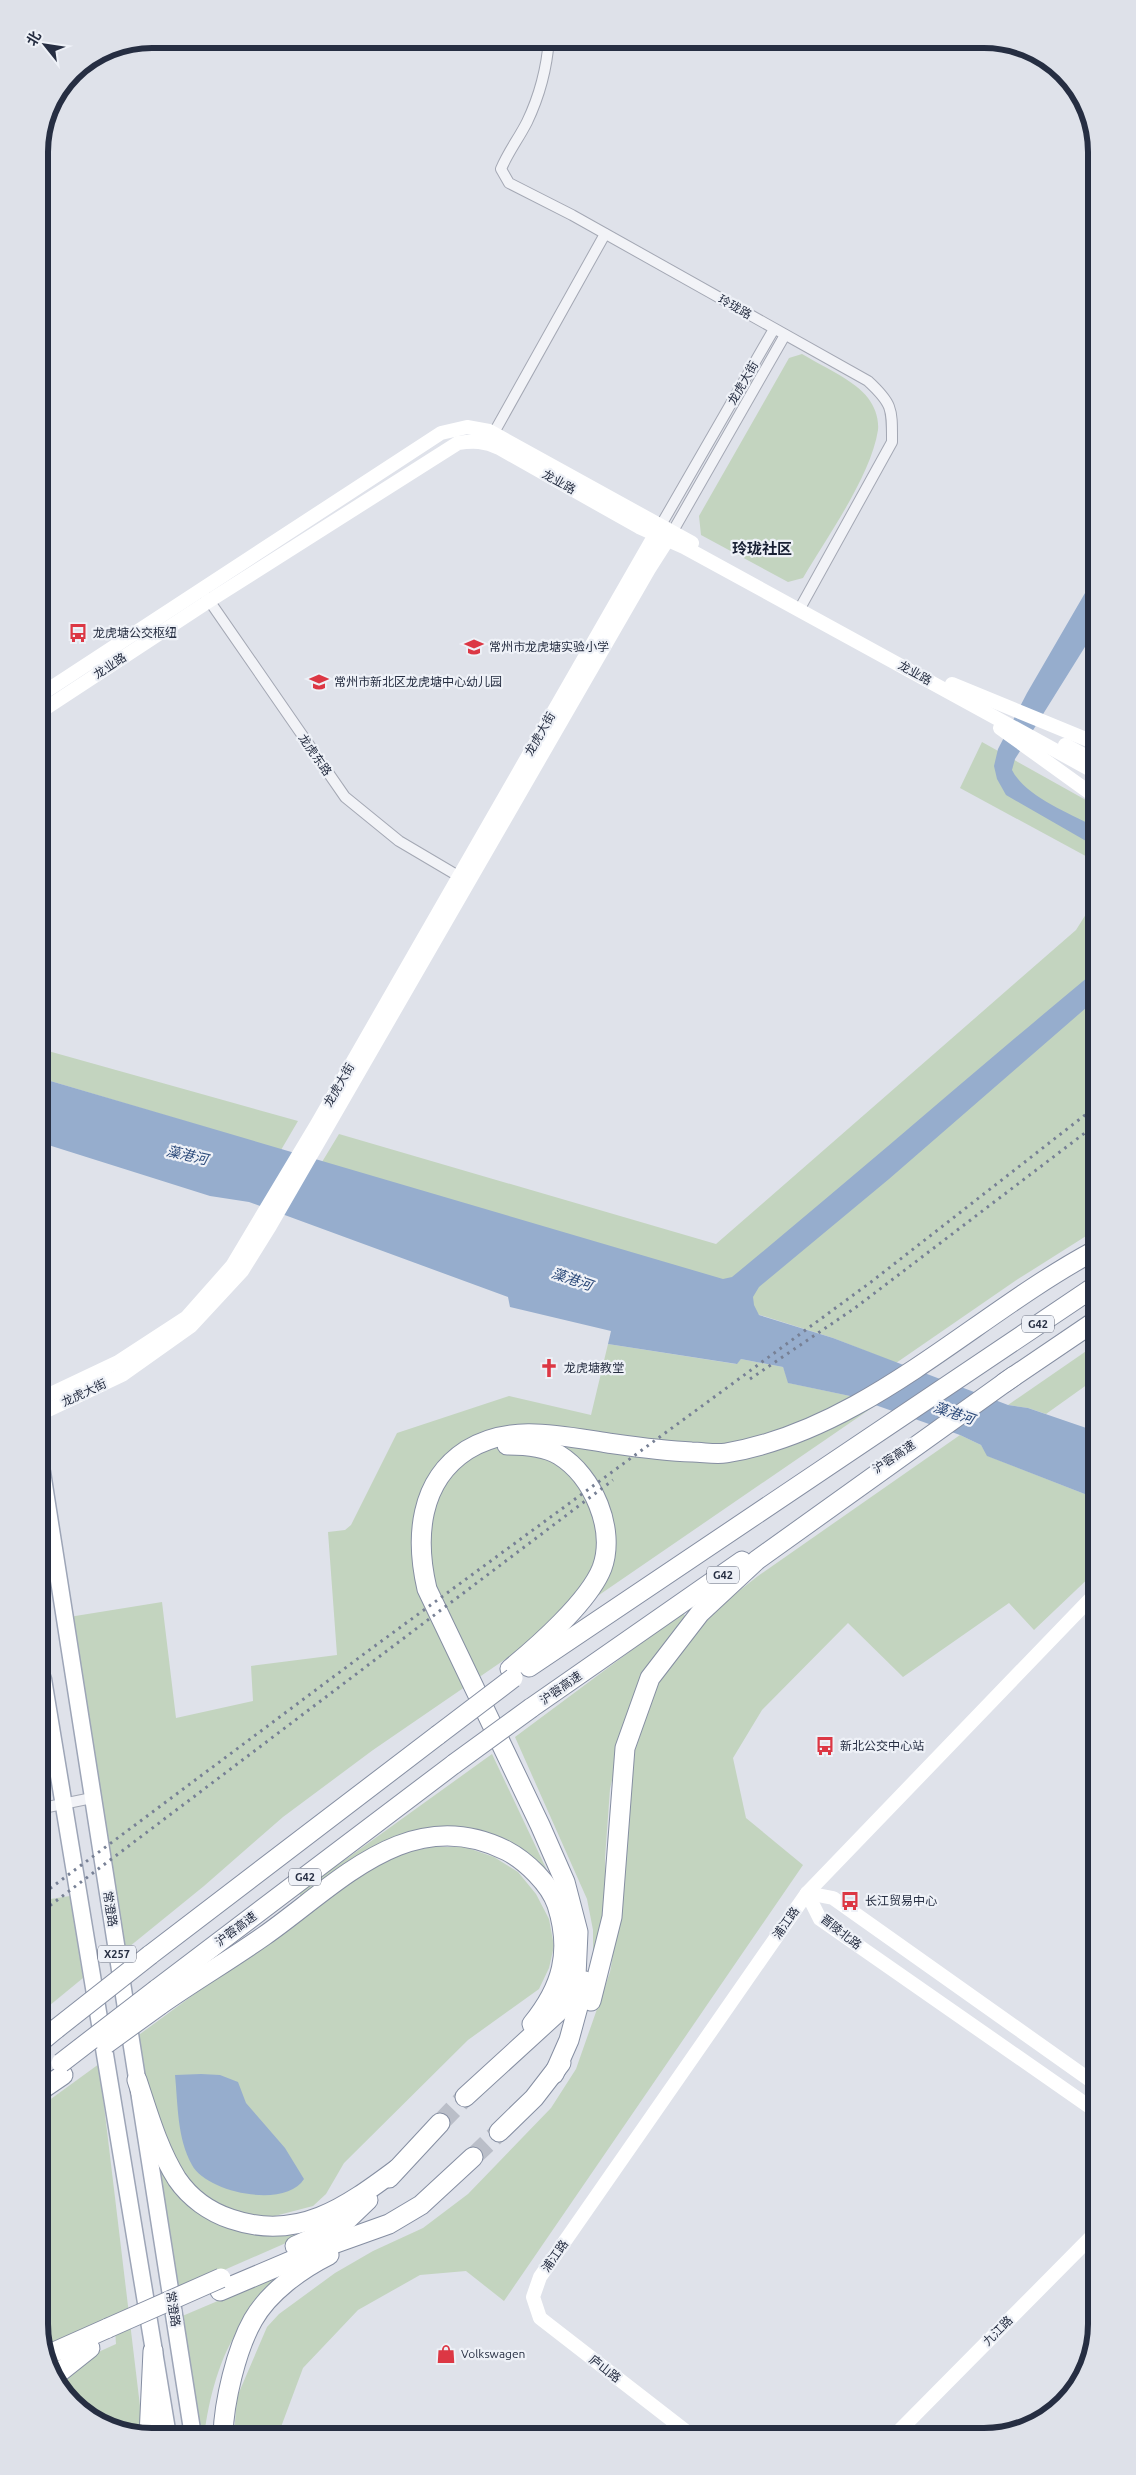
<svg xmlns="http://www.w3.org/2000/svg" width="1136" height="2475" font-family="Ubuntu,'Noto Sans SC',sans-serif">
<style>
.green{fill:#c3d4bf}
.water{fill:#96adcd}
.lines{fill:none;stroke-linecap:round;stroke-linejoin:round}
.highway-tunnel{stroke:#babec8;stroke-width:19;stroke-dasharray:19 9;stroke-linecap:butt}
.street-casing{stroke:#a4a8b4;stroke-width:12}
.primary-casing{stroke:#9da5b7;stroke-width:19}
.highway-casing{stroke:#858ea2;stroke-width:21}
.street{stroke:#f2f3f7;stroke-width:10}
.secondary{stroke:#fff;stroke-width:14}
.primary{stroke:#fff;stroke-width:16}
.highway{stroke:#fff;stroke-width:19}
.rail{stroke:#778095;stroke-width:3;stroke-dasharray:2.5 5;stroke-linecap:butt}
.highway-bridge-casing{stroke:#858ea2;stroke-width:21;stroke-linecap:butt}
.highway-bridge{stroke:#fff;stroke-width:19}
.labels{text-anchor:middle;stroke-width:4.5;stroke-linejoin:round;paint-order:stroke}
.shield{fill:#eef1f7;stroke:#626878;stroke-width:1}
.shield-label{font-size:11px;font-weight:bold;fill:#262e42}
.street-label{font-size:12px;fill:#262e42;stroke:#eef1f7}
.poi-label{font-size:12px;fill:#262e42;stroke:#eef1f7;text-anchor:start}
.water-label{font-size:14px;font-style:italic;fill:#2c4a7a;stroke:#eef1f7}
.quarter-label{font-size:15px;font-weight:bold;fill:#182033;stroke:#eef1f7}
.rim{fill:none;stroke:#262e42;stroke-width:6}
</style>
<rect width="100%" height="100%" fill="#dfe2ea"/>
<g class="green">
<path d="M802 354C820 365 856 381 868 398 875 407 879 419 878 430 871 476 827 537 803 578L788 582 701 535 699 516 789 358Z"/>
<polygon points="982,742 1093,804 1093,860 960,788"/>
<polygon points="1093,903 1094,1231 1015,1281 896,1363 833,1338 691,1293 697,1273 322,1162 339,1134 716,1244 1076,930"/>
<polygon points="41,1049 298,1121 281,1150 47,1080 41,1080"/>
<polygon points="608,1344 736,1364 741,1359 783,1367 789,1383 850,1396 876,1405 373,1750 283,1817 204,1886 124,1951 69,1617 162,1602 176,1718 253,1701 251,1666 337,1655 328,1532 345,1530 351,1525 397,1433 509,1396 591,1415"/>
<polygon points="1095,1345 1095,1379 1046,1414 1028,1408 1008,1405"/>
<polygon points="960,1435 981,1445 988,1456 1095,1498 1095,1572 1034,1630 1009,1603 903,1677 848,1623 762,1710 733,1758 746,1818 803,1865 504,2301 466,2271 420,2275 358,2310 303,2368 278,2435 234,2435 237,2397 267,2327 279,2314 335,2273 373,2251 423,2228 468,2194 551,2108 576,2069 610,1972 621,1909 635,1750 658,1682 707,1616 758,1576"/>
<polygon points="683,1612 685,1616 659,1651 622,1736 610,1789 605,1858 606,1891 597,1950 593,1952 593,1930 587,1899 515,1737"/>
<polygon points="492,1754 552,1881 527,1858 445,1830 301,1897 299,1893"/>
<polygon points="432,1847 465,1847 494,1857 518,1872 536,1894 549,1919 554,1946 549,1968 539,1989 468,2040 344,2163 326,2194 313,2206 271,2217 255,2219 225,2212 185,2182 151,2104 136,2037 329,1895 373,1866 403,1853"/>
<polygon points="70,1896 83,1978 44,2010 44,1900"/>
<polygon points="99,2064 140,2406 140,2434 83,2413 59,2380 94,2354 116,2344 114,2315 62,2340 45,2343 44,2104"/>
<path d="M158 2157C190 2226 221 2232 292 2232L295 2239 174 2292Z"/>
<path d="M286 2272C271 2290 254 2307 241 2326 219 2357 209 2399 204 2436H198L180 2317Z"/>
</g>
<g class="water">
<path d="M1092 581 1093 634 1015 759 1012 770C1025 796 1067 812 1093 826V845L1006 795 997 779 994 766 998 749 1027 693Z"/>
<path d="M1094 972V1001L889 1179 759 1287 753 1297 754 1305 759 1315 833 1338 1008 1405 1028 1408 1095 1431V1498L987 1456 981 1445 960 1435 850 1396 788 1383 783 1367 741 1359 737 1364 608 1344 611 1331 510 1307 508 1297 249 1202 210 1196 42 1143 41 1080H47L723 1279 732 1277C854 1177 972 1073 1094 972Z"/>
<path d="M201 2074 220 2075 238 2082 246 2103 285 2148 304 2179C286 2209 207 2193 192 2165 177 2138 178 2105 175 2075Z"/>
</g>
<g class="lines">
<g class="highway-tunnel">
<polyline points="440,2123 465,2097"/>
<polyline points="473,2157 499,2132"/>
</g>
<g class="street-casing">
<g id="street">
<path d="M549 39C547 66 539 97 527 122 519 138 508 152 501 169L509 183 572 215 868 381C893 404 892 409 892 442L799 610"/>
<polyline points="491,438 605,234"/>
<polyline points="661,525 774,329"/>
<polyline points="673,531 785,335"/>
<polyline points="206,596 345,797 399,841 465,880"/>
<polyline points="43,1808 92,1798"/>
</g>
</g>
<g class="primary-casing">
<g id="primary">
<polyline points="42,1472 193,2436"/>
<polyline points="43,1679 168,2436"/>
</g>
</g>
<g class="highway-casing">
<g id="highway">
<polyline points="1004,1383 1094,1322"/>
<path d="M507 1445C523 1445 544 1446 559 1455 593 1476 616 1529 602 1568 589 1601 538 1646 510 1669"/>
<polyline points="529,1667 1094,1287"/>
<polyline points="531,1708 742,1561"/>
<polyline points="150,1955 438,1735"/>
<polyline points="157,1989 454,1764"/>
<polyline points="591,2001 612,1917 625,1748 650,1678 700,1613 757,1560 1014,1376"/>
<path d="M160 2005C194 1981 230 1960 264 1936 337 1885 410 1801 507 1851 526 1861 550 1884 557 1905 572 1952 562 1987 532 2024"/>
<polyline points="44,2039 56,2029"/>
<polyline points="554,2074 569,2040 585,1981"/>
<path d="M137 2080C148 2113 158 2149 177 2179 190 2198 210 2212 231 2219 298 2242 346 2207 397 2169"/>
<polyline points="44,2088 63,2075"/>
<path d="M465 2097 558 2012 569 1996 576 1976 578 1932 565 1882 540 1825 427 1589C415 1538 419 1481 467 1450 510 1423 562 1436 608 1443 636 1447 663 1451 692 1452 703 1452 715 1455 726 1453 865 1430 973 1316 1094 1251"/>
<polyline points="499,2132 534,2098 561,2063"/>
<polyline points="389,2178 440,2123"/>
<polyline points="295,2246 342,2225 368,2200"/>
<polyline points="220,2291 319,2249 389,2224 421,2205 473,2157"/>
<polyline points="45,2356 108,2328"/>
<polyline points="56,2375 90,2348"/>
<path d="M223 2435C224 2402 236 2350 253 2320 269 2292 301 2269 329 2255"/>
<polyline points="149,2436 153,2351"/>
</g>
</g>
<use href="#street" class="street"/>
<g class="secondary">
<polyline points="952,684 1093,742"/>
<polyline points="40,695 441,433 467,427 489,431 692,543"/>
<path d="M40 712 209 601 458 443C473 441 485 441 499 448L639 527 684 547 1093 771"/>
<polyline points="1000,728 1093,795"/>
<polyline points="1065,745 1093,760"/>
<polyline points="42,1398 118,1362 187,1317 232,1266 317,1124 660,526"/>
<polyline points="42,1413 122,1375 191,1326 242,1271 270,1226 649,569 672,533"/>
<polyline points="807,1893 820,1919 1097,2112"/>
<polyline points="807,1893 833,1898 1097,2085"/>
<polyline points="899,2431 1097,2231"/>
<polyline points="687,2432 540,2318 533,2297 540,2277 807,1893 1095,1594"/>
</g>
<use href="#primary" class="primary"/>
<use href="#highway" class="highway"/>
<g class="rail">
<polyline points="750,1379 855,1308 1094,1126"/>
<polyline points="44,1893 368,1651 871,1282 1094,1108"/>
<polyline points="44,1910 613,1480"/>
</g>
<g class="highway-bridge-casing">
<g id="highway-bridge">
<polyline points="438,1735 513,1678"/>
<polyline points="454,1764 531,1708"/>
<polyline points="56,2029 150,1955"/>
<polyline points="106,2044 160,2005"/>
<polyline points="61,2063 157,1989"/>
<polyline points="108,2328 221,2278"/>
</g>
</g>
<use href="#highway-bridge" class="highway-bridge"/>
</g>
<defs>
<g id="bus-bare" transform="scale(1.5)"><path d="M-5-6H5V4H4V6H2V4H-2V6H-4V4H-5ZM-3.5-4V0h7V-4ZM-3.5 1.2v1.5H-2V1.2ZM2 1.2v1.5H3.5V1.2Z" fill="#dc3744" stroke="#eef1f7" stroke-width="2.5" paint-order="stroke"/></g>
<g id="school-bare" transform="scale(1.5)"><path d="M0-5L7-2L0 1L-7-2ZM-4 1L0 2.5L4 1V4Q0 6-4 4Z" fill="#dc3744" stroke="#eef1f7" stroke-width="2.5" paint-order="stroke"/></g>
<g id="church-bare" transform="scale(1.5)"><path d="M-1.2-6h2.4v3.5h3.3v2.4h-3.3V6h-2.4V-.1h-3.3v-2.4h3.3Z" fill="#dc3744" stroke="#eef1f7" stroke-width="2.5" paint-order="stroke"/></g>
<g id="shop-bare" transform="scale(1.5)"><path d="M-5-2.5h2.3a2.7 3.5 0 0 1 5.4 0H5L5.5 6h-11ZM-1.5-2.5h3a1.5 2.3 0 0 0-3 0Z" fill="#dc3744" stroke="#eef1f7" stroke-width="2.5" paint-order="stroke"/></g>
</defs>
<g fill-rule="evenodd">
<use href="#bus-bare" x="78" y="633"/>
<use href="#school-bare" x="474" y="647"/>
<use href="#school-bare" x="319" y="682"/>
<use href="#church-bare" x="549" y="1368"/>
<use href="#bus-bare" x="825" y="1746"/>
<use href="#bus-bare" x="850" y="1901"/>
<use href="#shop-bare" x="446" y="2354"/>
</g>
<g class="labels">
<g class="shield">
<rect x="1022" y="1315.5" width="32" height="17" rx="4"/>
<rect x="707" y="1566.5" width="32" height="17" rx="4"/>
<rect x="289" y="1868.5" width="32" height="17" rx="4"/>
<rect x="98" y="1945.5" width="38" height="17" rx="4"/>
</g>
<g class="shield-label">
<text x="1038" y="1328">G42</text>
<text x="723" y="1579">G42</text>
<text x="305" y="1881">G42</text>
<text x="117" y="1958">X257</text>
</g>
<g class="street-label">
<text transform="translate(735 307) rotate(29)" y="4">玲珑路</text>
<text transform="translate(743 383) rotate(-60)" y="4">龙虎大街</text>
<text transform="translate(559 482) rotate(29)" y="4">龙业路</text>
<text transform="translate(110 666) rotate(-33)" y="4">龙业路</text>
<text transform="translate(915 673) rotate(29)" y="4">龙业路</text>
<text transform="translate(540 734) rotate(-60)" y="4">龙虎大街</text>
<text transform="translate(315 755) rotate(55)" y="4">龙虎东路</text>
<text transform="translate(339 1085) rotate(-60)" y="4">龙虎大街</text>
<text transform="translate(84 1393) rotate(-25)" y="4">龙虎大街</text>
<text transform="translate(894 1457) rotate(-34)" y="4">沪蓉高速</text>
<text transform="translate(561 1688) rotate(-35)" y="4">沪蓉高速</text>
<text transform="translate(110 1909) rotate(81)" y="4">常澄路</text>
<text transform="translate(786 1923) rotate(-55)" y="4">浦江路</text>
<text transform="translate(236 1929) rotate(-37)" y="4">沪蓉高速</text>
<text transform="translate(841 1932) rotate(38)" y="4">晋陵北路</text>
<text transform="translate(555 2256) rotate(-55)" y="4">浦江路</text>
<text transform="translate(173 2309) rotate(81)" y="4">常澄路</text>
<text transform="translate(998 2331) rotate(-45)" y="4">九江路</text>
<text transform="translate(605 2369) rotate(38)" y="4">庐山路</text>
</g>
<g class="poi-label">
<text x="93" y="637">龙虎塘公交枢纽</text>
<text x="489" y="651">常州市龙虎塘实验小学</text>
<text x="334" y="686">常州市新北区龙虎塘中心幼儿园</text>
<text x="564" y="1372">龙虎塘教堂</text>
<text x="840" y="1750">新北公交中心站</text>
<text x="865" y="1905">长江贸易中心</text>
<text x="461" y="2358">Volkswagen</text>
</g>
<g class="water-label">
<text transform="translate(187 1155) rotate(13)" y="5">藻港河</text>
<text transform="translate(572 1279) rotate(19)" y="5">藻港河</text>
<text transform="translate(954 1413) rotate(19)" y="5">藻港河</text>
</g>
<g class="quarter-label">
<text x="762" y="554">玲珑社区</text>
</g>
</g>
<path d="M0 0H1136V2475H0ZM152 48H984A104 104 0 0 1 1088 152V2324A104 104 0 0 1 984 2428H152A104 104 0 0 1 48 2324V152A104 104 0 0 1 152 48Z" fill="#dee1e9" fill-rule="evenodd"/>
<path class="rim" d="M152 48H984A104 104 0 0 1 1088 152V2324A104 104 0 0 1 984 2428H152A104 104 0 0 1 48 2324V152A104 104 0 0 1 152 48Z"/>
<g transform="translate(45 45) rotate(300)" stroke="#eef1f7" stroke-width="4" paint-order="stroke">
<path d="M0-4L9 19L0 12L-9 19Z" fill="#262e42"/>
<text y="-8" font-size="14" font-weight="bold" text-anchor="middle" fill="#262e42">北</text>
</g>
</svg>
